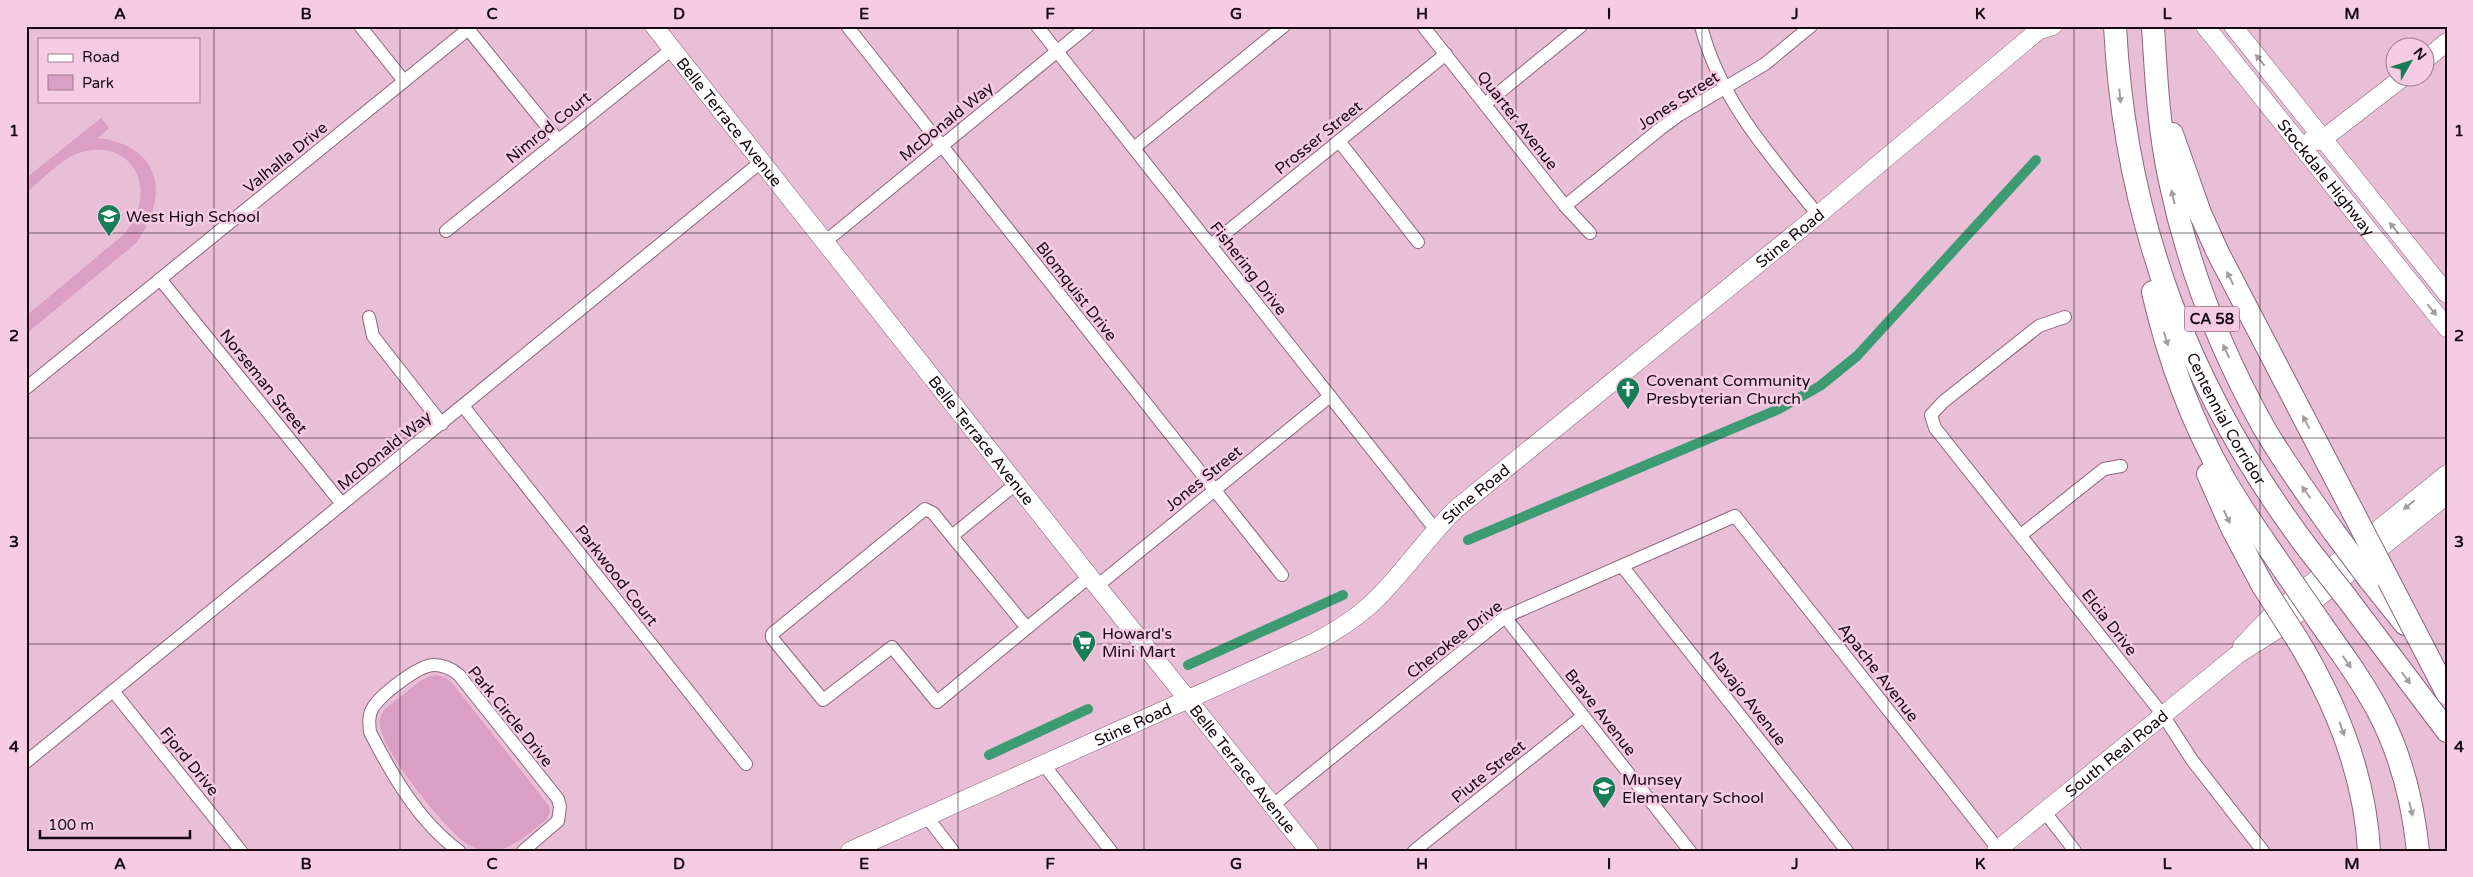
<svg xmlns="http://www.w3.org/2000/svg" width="2473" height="877" font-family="'Varela Round',sans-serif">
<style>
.green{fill:#da9fc3}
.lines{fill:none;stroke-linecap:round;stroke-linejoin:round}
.canal{stroke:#3d9b73;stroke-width:10}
.street-casing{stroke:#8d667e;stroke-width:14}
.secondary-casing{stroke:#8d667e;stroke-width:19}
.highway-casing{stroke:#8d667e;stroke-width:24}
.street{stroke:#fff;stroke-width:12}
.secondary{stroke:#fff;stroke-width:18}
.highway{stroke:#fff;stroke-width:22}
.highway-bridge-casing{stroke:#8d667e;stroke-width:24;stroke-linecap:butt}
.highway-bridge{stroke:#fff;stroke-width:22}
.oneway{fill:#a29da0}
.grid{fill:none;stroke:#170912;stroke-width:1;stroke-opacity:0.55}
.labels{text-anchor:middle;stroke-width:5;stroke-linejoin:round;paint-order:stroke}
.shield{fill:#f6cbe4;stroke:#5a4351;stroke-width:1}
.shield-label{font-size:15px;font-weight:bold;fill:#170912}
.street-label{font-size:16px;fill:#170912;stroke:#f6cbe4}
.poi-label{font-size:16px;fill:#170912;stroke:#f6cbe4;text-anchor:start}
.neatline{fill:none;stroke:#170912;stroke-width:2}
.grid-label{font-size:16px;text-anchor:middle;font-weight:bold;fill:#170912}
</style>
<rect width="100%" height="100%" fill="#e9bed7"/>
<g class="green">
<path d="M101 118 109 128 98 138C162 146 170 196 136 243L26 334V316L123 235C159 197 137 137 82 152 61 158 43 179 26 193V178Z"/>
<path d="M435 675 445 677 453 684 549 806 550 812 547 819C529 833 512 851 489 851 480 851 471 847 464 842 444 827 374 743 380 719 382 708 395 701 403 695 413 687 422 677 435 675Z"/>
</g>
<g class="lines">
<g class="canal">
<polyline points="1468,540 1779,409 1820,386 1857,356 2036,160"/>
<polyline points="1188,665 1343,595"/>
<polyline points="989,755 1088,709"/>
</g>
<g class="street-casing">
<g id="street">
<polyline points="360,26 404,81"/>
<polyline points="847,26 1282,575"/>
<polyline points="1037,26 1435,529"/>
<polyline points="1423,26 1565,206 1590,233"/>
<path d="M1701 26C1720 101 1771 156 1818 215"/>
<polyline points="468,29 558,140"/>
<polyline points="1485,104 1581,26"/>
<polyline points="1339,141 1418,242"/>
<polyline points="1134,148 1284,26"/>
<polyline points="1565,206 1660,129 1679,115 1765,64 1811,26"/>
<polyline points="446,231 672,49"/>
<polyline points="826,241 1088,26"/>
<polyline points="1211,245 1446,54"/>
<polyline points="160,279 342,504"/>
<polyline points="369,317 373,336 442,424"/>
<polyline points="2065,317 2039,326 1943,402 1931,415 1935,428 2163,715 2192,760 2263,851"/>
<polyline points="26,388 472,26"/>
<polyline points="463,406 746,764"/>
<polyline points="2021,535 2104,469 2121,466"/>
<polyline points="952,536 1017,483"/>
<polyline points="1622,566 1847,851"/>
<polyline points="1097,586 1330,396"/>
<polyline points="1505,617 1690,851"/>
<polyline points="1027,628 933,513 925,509 772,634 772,638 823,700 892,647 937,702 1089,577"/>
<polyline points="113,691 241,851"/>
<polyline points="26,762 761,162"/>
<polyline points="1044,765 1111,851"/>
<polyline points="1273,805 1505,617 1735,516 1998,849"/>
<polyline points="2044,811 2075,851"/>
<polyline points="927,817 953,851"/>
<path d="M459 851C419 822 392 775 370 732 369 723 368 714 374 706 383 693 419 665 434 665 444 665 452 669 459 675L558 799 560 807 558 821 523 851"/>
<polyline points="1414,851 1583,716"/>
</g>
</g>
<g class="secondary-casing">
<g id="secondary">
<path id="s1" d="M654 26 1097 586 1309 851"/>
<path id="s2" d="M2205 26 2447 328"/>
<polyline points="2233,26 2447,294"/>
<polyline points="2426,59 2447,42"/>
<polyline points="2312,139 2318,141 2323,139 2402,78"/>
<polyline points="2242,646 2271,616 2447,474"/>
<path id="s3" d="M850 851 1311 644C1331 634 1351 622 1369 606 1401 577 1425 539 1456 509L1818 215 2039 30 2053 26"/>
<path id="s4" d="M1996 851 2237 655 2281 627 2447 495"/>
</g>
</g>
<g class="highway-casing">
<g id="highway">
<path id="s5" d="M2115 26C2125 224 2190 392 2309 550"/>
<path d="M2153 26C2156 77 2159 131 2170 181 2188 267 2221 351 2264 428 2285 464 2310 498 2334 532"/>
<polyline points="2172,134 2200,213 2218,253 2353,512"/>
<path d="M2153 292C2168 357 2191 420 2223 477 2241 509 2263 539 2284 570"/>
<polyline points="2208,474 2232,528 2263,586"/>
<polyline points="2369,579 2405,624"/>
<polyline points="2346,597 2447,731"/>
<path d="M2319 621C2340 651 2362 680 2378 711 2401 754 2413 803 2418 851"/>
<path d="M2297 639C2336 703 2365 775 2369 851"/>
</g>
</g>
<use href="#street" class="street"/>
<use href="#secondary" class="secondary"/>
<use href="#highway" class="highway"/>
<g class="highway-bridge-casing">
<g id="highway-bridge">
<polyline points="2353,512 2447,693"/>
<polyline points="2334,532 2369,579"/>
<polyline points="2309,550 2346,597"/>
<polyline points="2284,570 2319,621"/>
<polyline points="2263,586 2297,639"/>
</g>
</g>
<use href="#highway-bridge" class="highway-bridge"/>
</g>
<defs><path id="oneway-solid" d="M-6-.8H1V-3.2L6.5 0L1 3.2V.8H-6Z" transform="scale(1.25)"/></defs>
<g class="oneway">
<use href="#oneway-solid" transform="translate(2260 60) rotate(-129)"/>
<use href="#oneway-solid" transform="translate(2120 96) rotate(84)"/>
<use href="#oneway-solid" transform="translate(2173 197) rotate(-103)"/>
<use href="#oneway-solid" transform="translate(2394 228) rotate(-129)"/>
<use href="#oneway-solid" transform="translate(2230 278) rotate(-116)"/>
<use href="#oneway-solid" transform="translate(2432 310) rotate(51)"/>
<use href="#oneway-solid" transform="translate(2166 339) rotate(73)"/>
<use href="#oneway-solid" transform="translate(2226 351) rotate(-114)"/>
<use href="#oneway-solid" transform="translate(2306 422) rotate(-118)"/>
<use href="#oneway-solid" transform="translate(2306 492) rotate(-125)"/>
<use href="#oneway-solid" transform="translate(2409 505) rotate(141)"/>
<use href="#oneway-solid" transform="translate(2227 517) rotate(65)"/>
<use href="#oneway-solid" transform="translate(2347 662) rotate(55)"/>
<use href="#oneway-solid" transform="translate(2406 678) rotate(53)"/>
<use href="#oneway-solid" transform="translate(2342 729) rotate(70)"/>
<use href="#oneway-solid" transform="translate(2411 809) rotate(77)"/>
</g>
<path class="grid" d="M214 26V851M400 26V851M586 26V851M772 26V851M958 26V851M1144 26V851M1330 26V851M1516 26V851M1702 26V851M1888 26V851M2074 26V851M2260 26V851M26 233H2447M26 438H2447M26 644H2447"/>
<defs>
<g id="school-pin" transform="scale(1.25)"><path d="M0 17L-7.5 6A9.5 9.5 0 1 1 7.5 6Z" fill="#167d57" stroke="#f6cbe4"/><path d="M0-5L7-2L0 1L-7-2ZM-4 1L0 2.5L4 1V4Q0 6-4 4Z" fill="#fff"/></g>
<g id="church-pin" transform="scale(1.25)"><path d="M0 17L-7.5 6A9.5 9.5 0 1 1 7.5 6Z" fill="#167d57" stroke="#f6cbe4"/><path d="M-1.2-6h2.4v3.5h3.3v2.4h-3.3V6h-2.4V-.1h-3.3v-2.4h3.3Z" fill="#fff"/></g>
<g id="supermarket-pin" transform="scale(1.25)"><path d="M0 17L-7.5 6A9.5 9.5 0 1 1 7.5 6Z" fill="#167d57" stroke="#f6cbe4"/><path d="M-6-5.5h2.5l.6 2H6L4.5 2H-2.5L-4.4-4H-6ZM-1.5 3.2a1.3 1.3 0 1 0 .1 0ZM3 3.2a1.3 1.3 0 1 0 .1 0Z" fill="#fff"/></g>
</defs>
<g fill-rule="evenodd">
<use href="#school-pin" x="109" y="216"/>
<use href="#church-pin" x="1628" y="389"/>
<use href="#supermarket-pin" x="1084" y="642"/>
<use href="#school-pin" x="1604" y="788"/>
</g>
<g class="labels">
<rect class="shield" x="2184.5" y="306.5" width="55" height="25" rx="4"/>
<g class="shield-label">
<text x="2212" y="324">CA 58</text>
</g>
<g class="street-label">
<text transform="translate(1678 100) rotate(-33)" y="6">Jones Street</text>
<text transform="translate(1518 120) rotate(52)" y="6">Quarter Avenue</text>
<text transform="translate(946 121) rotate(-39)" y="6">McDonald Way</text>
<text dy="6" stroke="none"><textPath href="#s1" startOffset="122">Belle Terrace Avenue</textPath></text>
<text transform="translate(548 127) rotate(-39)" y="6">Nimrod Court</text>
<text transform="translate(1318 137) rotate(-39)" y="6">Prosser Street</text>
<text transform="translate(285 157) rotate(-39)" y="6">Valhalla Drive</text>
<text dy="6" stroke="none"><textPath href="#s2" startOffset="194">Stockdale Highway</textPath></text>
<text dy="6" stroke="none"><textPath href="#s3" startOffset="1135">Stine Road</textPath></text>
<text transform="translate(1249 268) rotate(52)" y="6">Fishering Drive</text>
<text transform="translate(1077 291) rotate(52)" y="6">Blomquist Drive</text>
<text transform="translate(264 381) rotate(51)" y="6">Norseman Street</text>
<text dy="6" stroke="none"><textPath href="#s5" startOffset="412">Centennial Corridor</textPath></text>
<text dy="6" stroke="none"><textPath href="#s1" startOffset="528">Belle Terrace Avenue</textPath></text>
<text transform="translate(384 450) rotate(-39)" y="6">McDonald Way</text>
<text transform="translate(1203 478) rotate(-39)" y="6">Jones Street</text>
<text dy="6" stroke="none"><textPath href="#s3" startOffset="730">Stine Road</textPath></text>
<text transform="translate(617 575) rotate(52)" y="6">Parkwood Court</text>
<text transform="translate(2110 622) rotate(52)" y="6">Elcia Drive</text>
<text transform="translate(1454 639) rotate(-38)" y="6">Cherokee Drive</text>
<text transform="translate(1879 672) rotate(52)" y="6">Apache Avenue</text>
<text transform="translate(1748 698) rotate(52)" y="6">Navajo Avenue</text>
<text transform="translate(1601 712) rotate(52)" y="6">Brave Avenue</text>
<text transform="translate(511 716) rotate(51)" y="6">Park Circle Drive</text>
<text dy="6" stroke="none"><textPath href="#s3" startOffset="310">Stine Road</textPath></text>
<text dy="6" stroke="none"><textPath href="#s4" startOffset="155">South Real Road</textPath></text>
<text transform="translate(190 761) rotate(51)" y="6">Fjord Drive</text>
<text dy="6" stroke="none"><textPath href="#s1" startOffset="948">Belle Terrace Avenue</textPath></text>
<text transform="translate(1488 771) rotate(-39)" y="6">Piute Street</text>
</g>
<g class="poi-label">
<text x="126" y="222">West High School</text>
<text x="1646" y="386">Covenant Community<tspan x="1646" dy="18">Presbyterian Church</tspan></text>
<text x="1102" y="639">Howard's<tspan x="1102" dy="18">Mini Mart</tspan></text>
<text x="1622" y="785">Munsey<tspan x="1622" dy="18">Elementary School</tspan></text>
</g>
</g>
<rect width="2473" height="877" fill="none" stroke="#f6cbe4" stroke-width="55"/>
<rect x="38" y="38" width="162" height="65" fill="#f6cbe4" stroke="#9d7d90"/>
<rect x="48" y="54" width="25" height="8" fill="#ffffff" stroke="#9d7d90"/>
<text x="82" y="62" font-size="15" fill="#170912">Road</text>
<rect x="48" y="75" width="25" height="15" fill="#da9fc3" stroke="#9d7d90"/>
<text x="82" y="88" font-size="15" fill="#170912">Park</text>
<g transform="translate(2410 62) rotate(51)"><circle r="24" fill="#f6cbe4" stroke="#9d7d90"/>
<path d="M0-4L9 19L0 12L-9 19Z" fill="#167d57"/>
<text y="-8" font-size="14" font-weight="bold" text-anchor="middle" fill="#170912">N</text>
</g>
<path d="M40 830v8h150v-8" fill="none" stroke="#170912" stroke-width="2.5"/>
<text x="48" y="830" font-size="15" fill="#170912" stroke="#f6cbe4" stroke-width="4" paint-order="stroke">100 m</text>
<rect x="28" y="28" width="2418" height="822" class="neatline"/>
<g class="grid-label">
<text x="120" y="19">A</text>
<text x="306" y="19">B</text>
<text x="492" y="19">C</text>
<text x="679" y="19">D</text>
<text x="864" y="19">E</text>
<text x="1050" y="19">F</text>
<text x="1236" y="19">G</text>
<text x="1422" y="19">H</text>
<text x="1609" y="19">I</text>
<text x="1795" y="19">J</text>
<text x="1980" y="19">K</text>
<text x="2167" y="19">L</text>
<text x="2352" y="19">M</text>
<text x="14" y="136">1</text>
<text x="2459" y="136">1</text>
<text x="14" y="341">2</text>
<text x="2459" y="341">2</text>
<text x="14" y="547">3</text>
<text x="2459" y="547">3</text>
<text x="14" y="752">4</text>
<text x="2459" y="752">4</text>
<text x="120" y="869">A</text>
<text x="306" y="869">B</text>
<text x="492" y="869">C</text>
<text x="679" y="869">D</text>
<text x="864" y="869">E</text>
<text x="1050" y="869">F</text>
<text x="1236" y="869">G</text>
<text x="1422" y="869">H</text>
<text x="1609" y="869">I</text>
<text x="1795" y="869">J</text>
<text x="1980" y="869">K</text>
<text x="2167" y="869">L</text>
<text x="2352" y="869">M</text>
</g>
</svg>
